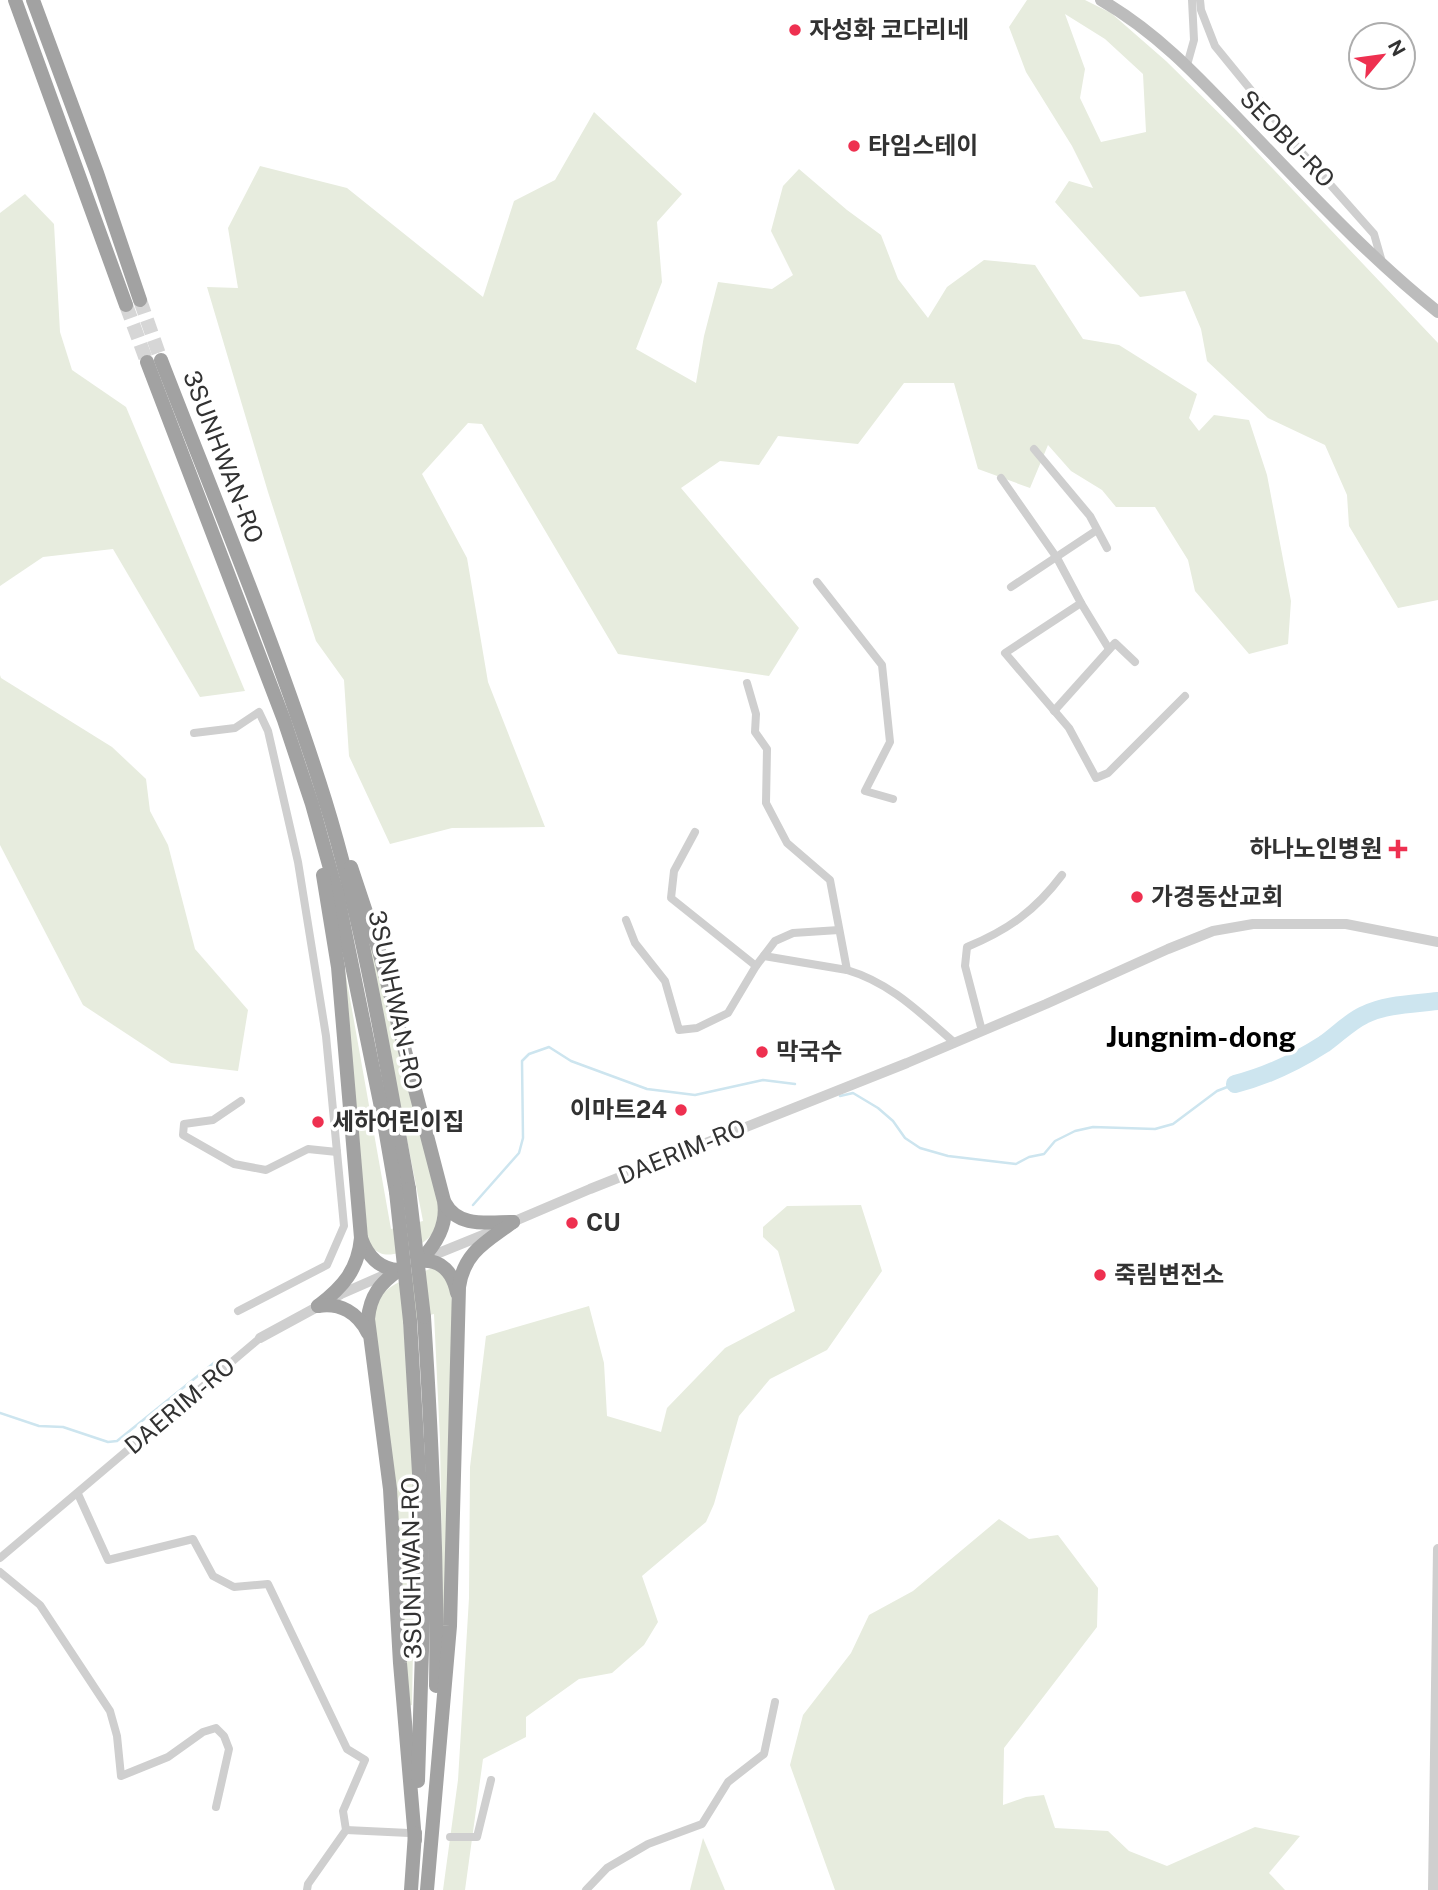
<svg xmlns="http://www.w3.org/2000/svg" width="1438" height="1890" font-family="'Public Sans','Noto Sans KR',sans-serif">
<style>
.green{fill:#e7ecde;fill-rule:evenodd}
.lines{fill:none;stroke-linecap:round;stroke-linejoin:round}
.stream{stroke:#cde5ef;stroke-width:2.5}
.river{stroke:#cde5ef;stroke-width:18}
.trunk-tunnel{stroke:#d6d6d6;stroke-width:14;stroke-dasharray:14 7;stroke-linecap:butt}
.minor{stroke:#cfcfcf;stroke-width:8}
.tertiary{stroke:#cfcfcf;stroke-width:10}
.secondary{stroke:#bcbcbc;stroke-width:12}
.trunk{stroke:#a2a2a2;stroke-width:14}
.trunk-bridge{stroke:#a2a2a2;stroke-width:14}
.poi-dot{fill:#ee3050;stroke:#fff;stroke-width:2.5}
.labels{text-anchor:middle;stroke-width:7;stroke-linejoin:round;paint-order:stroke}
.poi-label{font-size:24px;font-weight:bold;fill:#323232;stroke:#fff;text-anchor:start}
.street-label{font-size:24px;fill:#323232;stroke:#fff}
.quarter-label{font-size:28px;font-weight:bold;fill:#000;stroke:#fff}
</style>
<rect width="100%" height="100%" fill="#fff"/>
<g class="green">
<path d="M1027 0H1085L1111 13 1166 61 1236 130 1438 343V600L1398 608 1349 526 1347 495 1325 445 1268 418 1207 361 1201 329 1185 291 1140 297 1055 202 1069 181 1093 188 1072 146 1026 72 1009 27ZM1065 14 1105 39 1143 74 1146 132 1101 142 1080 98 1085 69Z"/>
<polygon points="594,112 682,194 657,222 662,282 636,349 696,383 704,336 718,282 772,289 793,275 771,231 783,186 799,169 847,210 881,235 898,279 928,318 947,287 984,260 1035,265 1083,339 1119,345 1197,394 1189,418 1199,431 1214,415 1249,420 1267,475 1291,601 1288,644 1249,654 1195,591 1188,560 1155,507 1116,507 1102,490 1071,471 1048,445 1030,488 978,469 954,383 904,383 858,444 778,436 759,465 720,461 681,488 799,628 769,676 618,654 482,424 468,423 422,474 467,558 488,682 545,827 452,828 390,844 349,756 344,680 316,641 268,492 207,287 238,288 228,228 260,166 347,188 483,297 514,201 555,180"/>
<polygon points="25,194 54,224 60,332 72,370 126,407 245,691 200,697 113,549 43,557 0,586 0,213"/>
<polygon points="0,675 1,678 112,747 146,779 150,811 168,845 195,949 248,1010 238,1071 171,1063 83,1005 0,845"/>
<path d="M370 935 439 1202C439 1213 438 1226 431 1235 423 1246 393 1259 380 1253 375 1251 371 1246 368 1242L341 948 391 1229 423 1221 367 936Z"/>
<polygon points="861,1205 882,1271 827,1350 770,1379 739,1416 714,1504 706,1522 642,1576 658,1622 644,1645 612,1673 579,1679 526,1717 526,1737 483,1759 465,1890 443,1890 458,1780 469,1598 470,1467 486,1336 589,1306 604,1363 607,1416 661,1432 667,1408 725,1348 795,1311 778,1251 763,1237 763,1227 787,1206"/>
<path d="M432 1268 440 1270 451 1287 453 1321 444 1679 440 1440 434 1314 403 1321 412 1421 415 1532 412 1705 408 1706 374 1310C381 1284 410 1278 432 1268Z"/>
<polygon points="999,1519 1029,1539 1058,1535 1098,1588 1097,1627 1004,1748 1003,1805 1026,1797 1044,1795 1055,1828 1108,1831 1129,1851 1167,1866 1255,1827 1300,1836 1269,1873 1285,1890 835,1890 790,1765 803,1715 851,1653 869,1615 913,1591"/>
<polygon points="703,1838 725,1890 690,1890"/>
</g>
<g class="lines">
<g class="stream">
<polyline points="840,1096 853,1093 878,1108 893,1121 905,1138 920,1148 948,1156 1016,1164 1029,1157 1044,1154 1055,1141 1075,1131 1093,1127 1155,1129 1173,1124 1217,1091 1235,1084"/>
<polyline points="473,1205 519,1153 523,1138 522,1061 529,1054 549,1047 571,1061 647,1089 695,1095 763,1080 795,1084"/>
<polyline points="0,1413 39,1426 63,1427 108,1442 117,1441 220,1358"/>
</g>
<path class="river" d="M1235 1084C1267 1076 1296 1062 1324 1044 1337 1035 1349 1022 1364 1015 1386 1004 1414 1004 1438 1001"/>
<g class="trunk-tunnel">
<polyline points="140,300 161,360"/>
<polyline points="126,305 147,362"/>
</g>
<g class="minor">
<polyline points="1200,0 1201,10 1215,46 1304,155 1374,234 1382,262"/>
<polyline points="1187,65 1194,40 1192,0"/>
<polyline points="1034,449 1090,516 1107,548"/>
<polyline points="1001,478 1057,558 1081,603 1005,653 1069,728 1096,778 1108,773 1185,696"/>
<polyline points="817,582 882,665 890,742 865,791 893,799"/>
<polyline points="1011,587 1097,530"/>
<polyline points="1081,603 1109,649"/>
<path d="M747 683 756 714 755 732 767 749 766 803 787 843 830 880 847 970C891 983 920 1013 955 1043"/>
<polyline points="1054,711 1115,643 1135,662"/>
<polyline points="194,733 235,728 259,712 268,731 298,862 326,1036 344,1226 327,1265 238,1311"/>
<polyline points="695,832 674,871 671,898 756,966"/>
<polyline points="626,920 635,943 665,981 679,1030 697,1028 728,1013 756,966 775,941 793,933 839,930"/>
<polyline points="764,956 847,970"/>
<path d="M982 1031 965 966 967 947C1008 930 1035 911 1062 875"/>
<polyline points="241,1101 213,1120 184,1124 183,1135 234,1164 266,1170 308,1149 337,1152"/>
<polyline points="78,1494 108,1560 193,1539 213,1576 234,1587 268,1584 347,1749 365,1760 343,1811 346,1830 308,1884 307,1890"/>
<polyline points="0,1558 260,1338"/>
<polyline points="0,1572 40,1605 110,1711 117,1736 121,1776 168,1757 203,1732 216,1728 224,1736 229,1749 216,1807"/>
<polyline points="346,1830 409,1833"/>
<polyline points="450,1837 477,1837 491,1780"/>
<polyline points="586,1890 607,1868 648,1844 702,1824 728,1782 764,1754 775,1702"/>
</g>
<g class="tertiary">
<polyline points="508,1224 590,1189 907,1063 1046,1004 1168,949 1213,931 1253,924 1346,924 1438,942"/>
<polyline points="424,1259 493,1231"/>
<polyline points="260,1338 341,1294 389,1273"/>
<polyline points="1433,1890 1438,1549"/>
</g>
<path class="secondary" d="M1101 0C1160 34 1203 82 1249 130 1310 193 1369 257 1438 312"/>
<g class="trunk">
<polyline points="15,0 126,305"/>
<polyline points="33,0 97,173 140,300"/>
<path d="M161 360C215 500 273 638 319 781 362 913 384 1053 409 1189"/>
<polyline points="147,362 284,720 312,804 338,897 383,1117 396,1192"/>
<path d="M351 867 379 951 444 1201C448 1225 436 1244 420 1261"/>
<path d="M445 1203C458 1228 488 1222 513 1222"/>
<path d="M361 1238C367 1255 379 1269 399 1270"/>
<path d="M420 1261C442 1259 453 1273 457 1293"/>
<path d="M399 1270C380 1283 370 1296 368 1319L390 1489 400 1663 415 1840"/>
<path d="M318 1306C343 1287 358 1270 361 1238L338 967 323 875"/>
<path d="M318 1306C340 1302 358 1313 368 1333"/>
<path d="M424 1317C432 1440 438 1563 436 1686"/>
<polyline points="410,1321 421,1507 423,1618 418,1781"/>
<polyline points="411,1890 415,1833"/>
<path d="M427 1890 450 1626 459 1287C464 1252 486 1242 513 1222"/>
</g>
<g class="trunk-bridge">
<polyline points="409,1189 424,1317"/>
<polyline points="396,1192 410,1321"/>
</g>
</g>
<g class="poi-dot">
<circle cx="795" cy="30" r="7"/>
<circle cx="854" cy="146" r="7"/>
<path d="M1394.5 838.5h7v7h7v7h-7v7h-7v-7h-7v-7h7z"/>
<circle cx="1137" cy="897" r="7"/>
<circle cx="762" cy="1052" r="7"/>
<circle cx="681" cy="1110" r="7"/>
<circle cx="318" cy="1122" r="7"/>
<circle cx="572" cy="1223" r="7"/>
<circle cx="1100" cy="1275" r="7"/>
</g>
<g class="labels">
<g class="poi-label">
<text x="809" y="38">자성화 코다리네</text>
<text x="868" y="154">타임스테이</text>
<text x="1382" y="857" text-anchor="end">하나노인병원</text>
<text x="1151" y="905">가경동산교회</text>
<text x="776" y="1060">막국수</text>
<text x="667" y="1118" text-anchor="end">이마트24</text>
<text x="332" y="1130">세하어린이집</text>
<text x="586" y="1231">CU</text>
<text x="1114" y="1283">죽림변전소</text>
</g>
<g class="street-label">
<text transform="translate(1287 139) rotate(46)" y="8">SEOBU-RO</text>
<text transform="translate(223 457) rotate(69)" y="8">3SUNHWAN-RO</text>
<text transform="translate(395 1000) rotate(78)" y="8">3SUNHWAN-RO</text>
<text transform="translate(682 1152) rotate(-22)" y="8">DAERIM-RO</text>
<text transform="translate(180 1406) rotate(-40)" y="8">DAERIM-RO</text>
<text transform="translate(412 1568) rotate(-91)" y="8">3SUNHWAN-RO</text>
</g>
<g class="quarter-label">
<text x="1201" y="1047">Jungnim-dong</text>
</g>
</g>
<g transform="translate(1382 56) rotate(61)"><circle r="33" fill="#ffffff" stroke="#adadad" stroke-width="2"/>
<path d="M0-5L12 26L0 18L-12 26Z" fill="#ee3050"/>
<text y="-10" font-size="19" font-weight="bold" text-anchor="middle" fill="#323232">N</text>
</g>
</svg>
